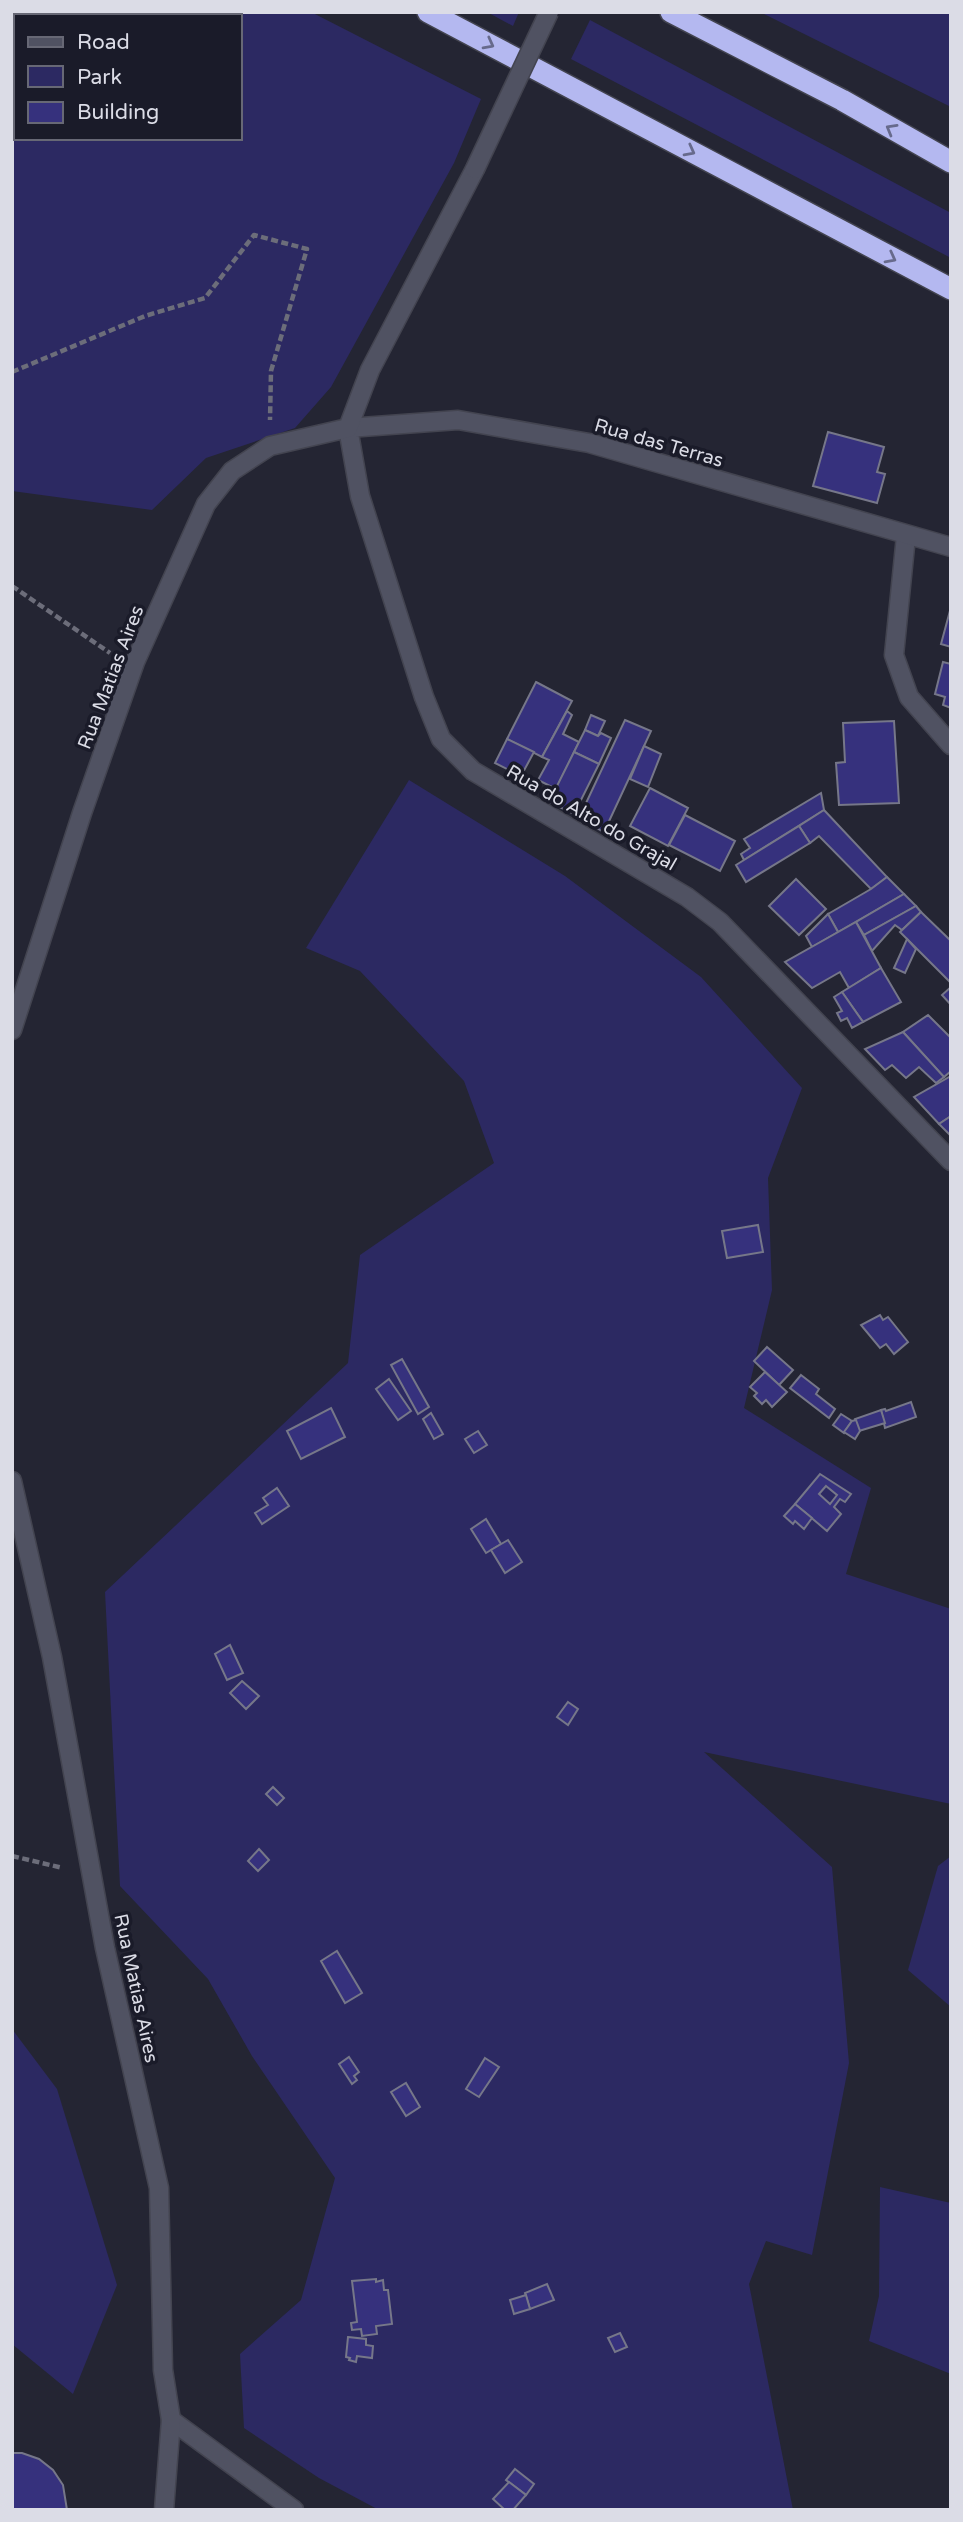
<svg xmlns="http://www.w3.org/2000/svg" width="963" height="2522" font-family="'Varela Round',sans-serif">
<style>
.green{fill:#2c2962;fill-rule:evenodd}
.building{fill:#36317d;stroke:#767789;stroke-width:2;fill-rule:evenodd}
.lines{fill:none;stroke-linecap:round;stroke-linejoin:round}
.minor-casing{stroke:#434450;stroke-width:21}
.tertiary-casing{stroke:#434450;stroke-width:21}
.motorway-casing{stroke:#434450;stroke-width:24}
.path{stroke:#6c6d7a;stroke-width:4.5;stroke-dasharray:7 3.5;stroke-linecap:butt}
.minor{stroke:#505262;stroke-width:18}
.tertiary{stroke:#505262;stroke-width:18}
.motorway{stroke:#b4b8f0;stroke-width:21}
.tertiary-bridge-casing{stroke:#434450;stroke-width:21;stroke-linecap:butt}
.tertiary-bridge{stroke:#505262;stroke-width:18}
.oneway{stroke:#676a8c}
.labels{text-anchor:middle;stroke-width:7;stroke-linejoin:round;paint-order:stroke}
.street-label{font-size:19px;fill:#dbdce6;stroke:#1a1b29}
</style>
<rect width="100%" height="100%" fill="#242533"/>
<g class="green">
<path d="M12 12H311L481 99 454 163 331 387 295 428 206 458 152 510 12 491ZM16 16H240V138H16Z"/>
<polygon points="487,12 519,12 513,26"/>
<polygon points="760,12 951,12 951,107"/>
<polygon points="590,20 951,213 951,258 571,59"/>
<polygon points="409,780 565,876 701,977 802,1088 768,1178 772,1290 744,1408 871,1488 846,1574 951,1609 951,1804 704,1752 832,1867 849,2063 812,2255 766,2241 749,2284 793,2510 379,2510 319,2478 244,2428 240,2354 301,2300 335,2178 252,2056 208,1979 120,1886 105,1592 348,1363 360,1255 494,1163 464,1081 360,971 306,948"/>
<polygon points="951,1856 951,2007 908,1970 938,1866"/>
<polygon points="12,2029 57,2089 117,2285 73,2394 12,2344"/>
<polygon points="880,2187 951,2203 951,2374 869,2341 879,2296"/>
</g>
<g class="building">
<polygon points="828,432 884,447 877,472 885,474 877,503 813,486"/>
<polygon points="951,607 951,647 941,644"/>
<polygon points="943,662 951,664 951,708 943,705 945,697 935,694"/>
<polygon points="536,682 572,701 542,757 507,739"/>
<polygon points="567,711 572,715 563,734 579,742 556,789 538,780 549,760 542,757"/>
<polygon points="591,715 605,721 598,736 585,730"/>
<polygon points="625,720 651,731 604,832 579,818"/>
<polygon points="894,721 899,803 839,805 836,763 845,762 843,723"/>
<polygon points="585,730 598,736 601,733 611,738 599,764 574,752"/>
<polygon points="507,739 534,752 521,776 495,763"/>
<polygon points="644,746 661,754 648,787 630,779"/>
<polygon points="574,752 599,764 574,814 549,802"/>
<polygon points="650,788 688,808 668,846 630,826"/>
<polygon points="821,793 824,810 744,860 741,854 750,848 744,839"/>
<polygon points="824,810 887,877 871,889 819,836 810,843 799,826"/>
<polygon points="685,815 735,841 720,871 669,845"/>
<polygon points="799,826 810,843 746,882 736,865"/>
<polygon points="887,877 904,894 838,932 828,914 871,889"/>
<polygon points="796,879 826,909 799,935 769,906"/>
<polygon points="904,894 916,906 864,935 856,922"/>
<polygon points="916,906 921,912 902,930 895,925 872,951 864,935"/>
<polygon points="921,912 951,941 951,983 900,932"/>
<polygon points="828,914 838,932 812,947 806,936"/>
<polygon points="856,922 881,968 849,988 840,972 812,988 785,962"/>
<polygon points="907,939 916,949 905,973 894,968"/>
<polygon points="881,968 901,1002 863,1022 842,992"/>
<polygon points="951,987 951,1005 942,995"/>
<polygon points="842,992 863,1022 852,1028 847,1018 841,1021 837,1013 842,1011 834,997"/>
<polygon points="928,1015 951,1038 951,1071 944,1077 903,1032"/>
<polygon points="903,1032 944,1077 936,1083 919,1067 906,1078 892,1065 885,1070 865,1049"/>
<polygon points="951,1076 951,1116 939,1124 914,1097"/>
<polygon points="951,1116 951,1136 939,1124"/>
<polygon points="758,1225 763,1252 727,1258 722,1231"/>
<polygon points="880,1315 883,1320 888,1317 908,1342 894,1354 886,1344 880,1348 861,1325"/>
<polygon points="767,1347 793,1370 779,1385 754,1361"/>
<polygon points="402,1359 429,1407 418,1414 391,1365"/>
<polygon points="765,1372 787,1392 772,1407 766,1400 762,1404 754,1396 757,1393 750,1387"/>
<polygon points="801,1375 819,1389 816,1394 835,1409 829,1418 790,1388"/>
<polygon points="389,1379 411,1411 398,1420 376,1389"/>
<polygon points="911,1402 916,1417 885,1428 881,1410 885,1409 886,1411"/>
<polygon points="331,1408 345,1437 301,1459 287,1431"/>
<polygon points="881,1410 885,1423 859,1431 855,1419"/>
<polygon points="431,1413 443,1434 434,1439 423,1419"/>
<polygon points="841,1414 852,1421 844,1433 833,1425"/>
<polygon points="856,1420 860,1431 855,1439 844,1432 852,1421"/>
<polygon points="478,1431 487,1445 474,1453 465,1439"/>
<path d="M820 1474 851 1494 845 1502 840 1499 834 1507 841 1514 827 1531 795 1504ZM826 1486 837 1495 830 1504 819 1494Z"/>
<polygon points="277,1488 289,1506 262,1524 255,1513 268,1505 263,1498"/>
<polygon points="795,1504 812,1518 804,1529 795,1521 793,1524 784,1516"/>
<polygon points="486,1519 501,1544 486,1553 471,1529"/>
<polygon points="508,1540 522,1562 505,1573 491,1550"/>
<polygon points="230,1645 243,1673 227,1680 215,1654"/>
<polygon points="242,1681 259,1696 246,1709 230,1693"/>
<polygon points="568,1702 578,1709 568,1725 557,1717"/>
<polygon points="273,1787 284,1798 277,1805 266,1794"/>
<polygon points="259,1849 269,1860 258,1871 248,1861"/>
<polygon points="337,1951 362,1993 345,2003 321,1961"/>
<polygon points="349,2057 359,2072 354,2076 357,2080 352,2084 339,2064"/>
<polygon points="485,2058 499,2067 479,2097 466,2089"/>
<polygon points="406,2083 420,2107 406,2116 391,2092"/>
<polygon points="376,2279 376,2282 383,2280 384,2290 388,2290 392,2324 376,2326 377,2334 362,2336 361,2329 352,2330 351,2323 357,2322 352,2281"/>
<polygon points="547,2284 554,2300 530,2309 525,2293"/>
<polygon points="526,2295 530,2309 514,2314 510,2300"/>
<polygon points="620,2333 627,2347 615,2352 608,2338"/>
<polygon points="348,2337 366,2339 366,2345 373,2346 372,2358 357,2356 356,2362 349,2360 350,2358 346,2357"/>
<polygon points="12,2453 22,2453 39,2459 53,2470 63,2485 67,2510 12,2510"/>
<polygon points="515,2469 534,2484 526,2495 506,2480"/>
<polygon points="509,2482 526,2495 513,2510 505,2510 493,2499"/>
</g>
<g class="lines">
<g class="minor-casing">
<g id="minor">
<polyline points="906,536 894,655 909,697 951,745"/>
<polyline points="951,547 589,443 458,420 348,428 360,496 424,697 441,739 473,771 687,897 720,922 951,1161"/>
<polyline points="171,2420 294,2510"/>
</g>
</g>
<g class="tertiary-casing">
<g id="tertiary">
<polyline points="12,1030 82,813 135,662 206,504 232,471 270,446 348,428 370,370 475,169"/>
<polyline points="12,1481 52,1657 105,1948 159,2188 163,2370 171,2420 164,2510"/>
</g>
</g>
<g class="motorway-casing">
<g id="motorway">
<polyline points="428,12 951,289"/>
<polyline points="671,12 842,100 951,162"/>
</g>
</g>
<g class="path">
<polyline points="12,372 145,316 205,298 254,235 307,249 271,371 270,420"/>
<polyline points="12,586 110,653"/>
<polyline points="12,1856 63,1868"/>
</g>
<use href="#minor" class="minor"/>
<use href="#tertiary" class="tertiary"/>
<use href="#motorway" class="motorway"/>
<g class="tertiary-bridge-casing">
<polyline id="tertiary-bridge" points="475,169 549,12"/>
</g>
<use href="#tertiary-bridge" class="tertiary-bridge"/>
</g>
<defs><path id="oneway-chevron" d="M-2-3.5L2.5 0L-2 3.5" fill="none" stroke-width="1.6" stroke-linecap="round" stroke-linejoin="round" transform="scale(1.75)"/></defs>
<g class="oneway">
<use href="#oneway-chevron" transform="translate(489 44) rotate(28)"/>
<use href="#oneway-chevron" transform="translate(891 129) rotate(-150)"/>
<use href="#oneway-chevron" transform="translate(690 151) rotate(28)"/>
<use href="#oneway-chevron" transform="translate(891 258) rotate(28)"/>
</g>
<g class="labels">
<g class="street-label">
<text transform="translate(659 442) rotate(16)" y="7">Rua das Terras</text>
<text transform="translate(110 677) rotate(-69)" y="7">Rua Matias Aires</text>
<text transform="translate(592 817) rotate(30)" y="7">Rua do Alto do Grajal</text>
<text transform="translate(137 1988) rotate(78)" y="7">Rua Matias Aires</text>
</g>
</g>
<rect width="963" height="2522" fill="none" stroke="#dbdce6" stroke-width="28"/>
<rect x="14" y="14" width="228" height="126" fill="#1a1b29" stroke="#676875" stroke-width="2"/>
<rect x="28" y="37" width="35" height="10" fill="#505262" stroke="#676875" stroke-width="2"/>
<text x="77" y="49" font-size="21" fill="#dbdce6">Road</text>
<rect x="28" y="66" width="35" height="21" fill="#2c2962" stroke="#676875" stroke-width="2"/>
<text x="77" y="84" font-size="21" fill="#dbdce6">Park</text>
<rect x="28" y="102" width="35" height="21" fill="#36317d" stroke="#676875" stroke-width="2"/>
<text x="77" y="119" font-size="21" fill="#dbdce6">Building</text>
</svg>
